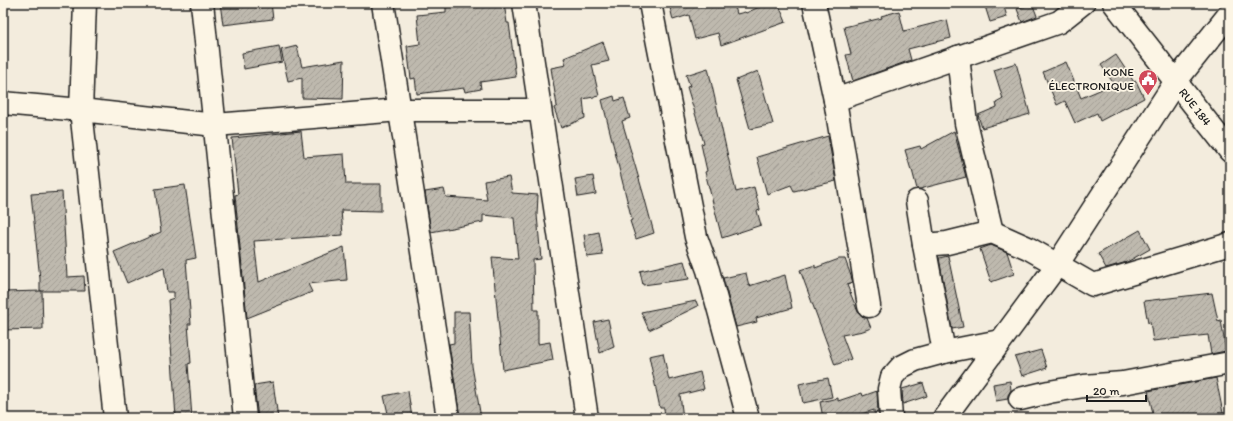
<svg xmlns="http://www.w3.org/2000/svg" width="1233" height="421" font-family="Itim,sans-serif">
<style>
.building{fill:url(#building-hatch);stroke:#1c1c1c}
.lines{fill:none;stroke-linecap:round;stroke-linejoin:round}
.minor-casing{stroke:#1c1c1c;stroke-width:25}
.minor{stroke:#fcf5e5;stroke-width:22}
.labels{text-anchor:middle;stroke-width:3.5;stroke-linejoin:round;paint-order:stroke}
.poi-label{font-size:12px;fill:#1c1c1c;stroke:#fcf5e5;text-anchor:end}
.street-label{font-size:12px;fill:#1c1c1c;stroke:#fcf5e5}
</style>
<defs>
<pattern id="building-hatch" width="6" height="6" patternUnits="userSpaceOnUse"><rect width="6" height="6" fill="#beb9ae"/><path d="M-1 1l2-2M0 6l6-6M5 7l2-2" fill="none" stroke="#a39e95"/></pattern>
</defs>
<rect width="100%" height="100%" fill="#f3ecdd"/>
<filter id="ink" filterUnits="userSpaceOnUse"><feTurbulence type="fractalNoise" baseFrequency=".025" numOctaves="2"/><feDisplacementMap in="SourceGraphic" scale="8" xChannelSelector="R" yChannelSelector="G"/><feConvolveMatrix kernelMatrix="1 2 1 2 8 2 1 2 1" color-interpolation-filters="sRGB"/></filter>
<g filter="url(#ink)">
<g class="building">
<polygon points="220,3 271,3 273,19 223,25"/>
<polygon points="446,3 504,3 507,23 509,23 516,77 480,82 481,89 465,92 464,88 417,94 415,78 411,79 407,46 420,44 417,15 446,12"/>
<polygon points="669,3 734,3 737,14 745,12 746,13 768,3 778,3 786,22 721,45 718,33 695,39 689,15 673,20"/>
<polygon points="984,3 1003,3 1007,17 990,22"/>
<polygon points="1032,3 1037,16 1022,22 1017,9"/>
<polygon points="899,11 904,31 947,20 951,38 908,49 911,60 853,81 846,55 851,54 844,27 882,18 881,16"/>
<polygon points="603,42 609,61 592,65 599,96 583,99 585,118 561,128 554,108 557,106 551,68 566,65 564,58"/>
<polygon points="279,46 282,62 244,69 242,53"/>
<polygon points="297,46 302,67 344,60 343,99 302,98 302,78 288,81 281,50"/>
<polygon points="1116,55 1134,82 1136,81 1144,98 1100,121 1097,113 1075,123 1065,101 1057,105 1043,72 1066,62 1081,98 1114,84 1101,65"/>
<polygon points="1016,63 1030,114 982,128 978,115 997,107 996,103 1003,99 994,70"/>
<polygon points="708,68 736,192 754,187 760,210 757,211 761,225 722,238 705,172 707,171 701,144 704,143 687,87 690,86 686,75"/>
<polygon points="758,71 773,124 750,129 736,80"/>
<polygon points="614,96 615,101 624,98 630,118 622,121 644,196 654,233 636,239 630,221 632,220 602,100"/>
<polygon points="301,131 304,157 344,154 346,184 381,184 381,211 341,210 343,235 254,241 259,282 344,247 347,280 308,284 312,292 247,318 236,206 235,195 238,194 232,138"/>
<polygon points="954,131 966,177 920,189 917,189 912,170 911,170 905,150 920,146 921,149"/>
<polygon points="828,136 836,181 794,191 791,185 767,194 757,157"/>
<polygon points="593,176 596,194 578,197 575,179"/>
<polygon points="509,177 512,193 538,195 537,215 541,259 533,260 534,310 538,310 538,344 550,342 553,360 503,370 492,257 518,259 514,218 483,215 483,222 431,232 425,192 444,189 446,197 487,200 484,181"/>
<polygon points="185,185 196,258 186,260 191,324 188,324 191,363 188,364 192,418 176,418 168,300 174,298 174,292 167,292 164,267 127,283 114,252 161,232 155,189"/>
<polygon points="62,192 67,277 84,276 85,291 40,291 40,279 31,194"/>
<polygon points="1140,230 1150,249 1127,262 1106,268 1098,254"/>
<polygon points="599,232 603,255 587,257 584,235"/>
<polygon points="991,245 1007,252 1014,274 991,282 980,249"/>
<polygon points="948,256 963,327 952,329 939,258"/>
<polygon points="839,259 845,259 851,276 853,283 847,285 858,312 864,318 867,318 871,328 863,331 842,335 851,359 835,365 800,270 815,265 815,268"/>
<polygon points="684,261 689,279 643,285 640,271"/>
<polygon points="746,273 749,286 785,275 792,308 756,318 757,322 736,327 723,278"/>
<polygon points="42,291 43,329 3,330 3,292"/>
<polygon points="1212,293 1218,321 1221,320 1226,351 1211,354 1208,335 1153,341 1150,322 1148,323 1144,301"/>
<polygon points="696,301 698,306 649,330 641,312"/>
<polygon points="454,312 469,312 472,366 481,418 460,418 449,344 454,343"/>
<polygon points="608,319 614,347 600,353 594,322"/>
<polygon points="1041,350 1047,368 1022,376 1015,357"/>
<polygon points="663,353 669,380 700,372 704,389 680,395 683,418 665,418 664,408 660,408 649,356"/>
<polygon points="828,378 832,397 803,403 799,384"/>
<polygon points="1216,378 1224,418 1154,418 1148,391"/>
<polygon points="1010,381 1011,390 1008,395 1008,399 996,401 993,384"/>
<polygon points="273,382 278,418 258,418 254,385"/>
<polygon points="923,383 927,396 903,404 902,389"/>
<polygon points="408,391 412,418 389,418 384,396"/>
<polygon points="877,391 878,412 874,413 874,410 849,418 823,418 820,402 838,398 838,401 862,393 863,396"/>
</g>
<g class="lines">
<g class="minor-casing">
<g id="minor">
<polyline points="85,3 81,110 115,418"/>
<polyline points="202,3 245,418"/>
<polyline points="383,3 448,418"/>
<polyline points="524,3 587,418"/>
<polyline points="650,3 696,237 708,270 748,418"/>
<polyline points="814,3 835,100 869,306"/>
<polyline points="1114,3 1230,151"/>
<polyline points="958,57 966,123 992,232"/>
<polyline points="835,100 1059,22 1083,3"/>
<polyline points="3,103 81,110 215,125 400,110 540,110"/>
<polyline points="917,201 924,245 944,352"/>
<polyline points="924,245 947,243 992,232 1028,248 1093,285 1230,244"/>
<polyline points="1020,399 1049,392 1084,386 1123,383 1230,363"/>
<polyline points="891,418 889,389 892,377 901,367 915,360 944,352 1000,341"/>
<polyline points="944,418 1057,265 1176,81 1230,13"/>
</g>
</g>
<use href="#minor" class="minor"/>
</g>
</g>
<defs>
<g id="civic-pin" transform="scale(1)"><path d="M0 17L-7.5 6A9.5 9.5 0 1 1 7.5 6Z" fill="#d1495b" stroke="#fcf5e5"/><path d="M-.6-6.5H3V-4.5H.6V-3L4-1V1h2V6H-6V1h2V-1L-.6-3ZM-1.2 2.5V6h2.4V2.5Z" fill="#fff"/></g>
</defs>
<g fill-rule="evenodd">
<use href="#civic-pin" x="1148" y="79"/>
</g>
<g class="labels">
<g class="poi-label">
<text x="1134" y="76">KONE<tspan x="1134" dy="14">ÉLECTRONIQUE</tspan></text>
</g>
<g class="street-label">
<text transform="translate(1195 107) rotate(52)" y="4">RUE 184</text>
</g>
</g>
<rect width="1233" height="421" fill="none" stroke="#fcf5e5" stroke-width="16"/>
<rect x="8" y="8" width="1217" height="405" fill="none" stroke="#1c1c1c" stroke-width="1.5" filter="url(#ink)"/>
<path d="M1087 395v6h59v-6" fill="none" stroke="#1c1c1c" stroke-width="2"/>
<text x="1093" y="395" font-size="12" fill="#1c1c1c" stroke="#fcf5e5" stroke-width="3" paint-order="stroke">20 m</text>
</svg>
